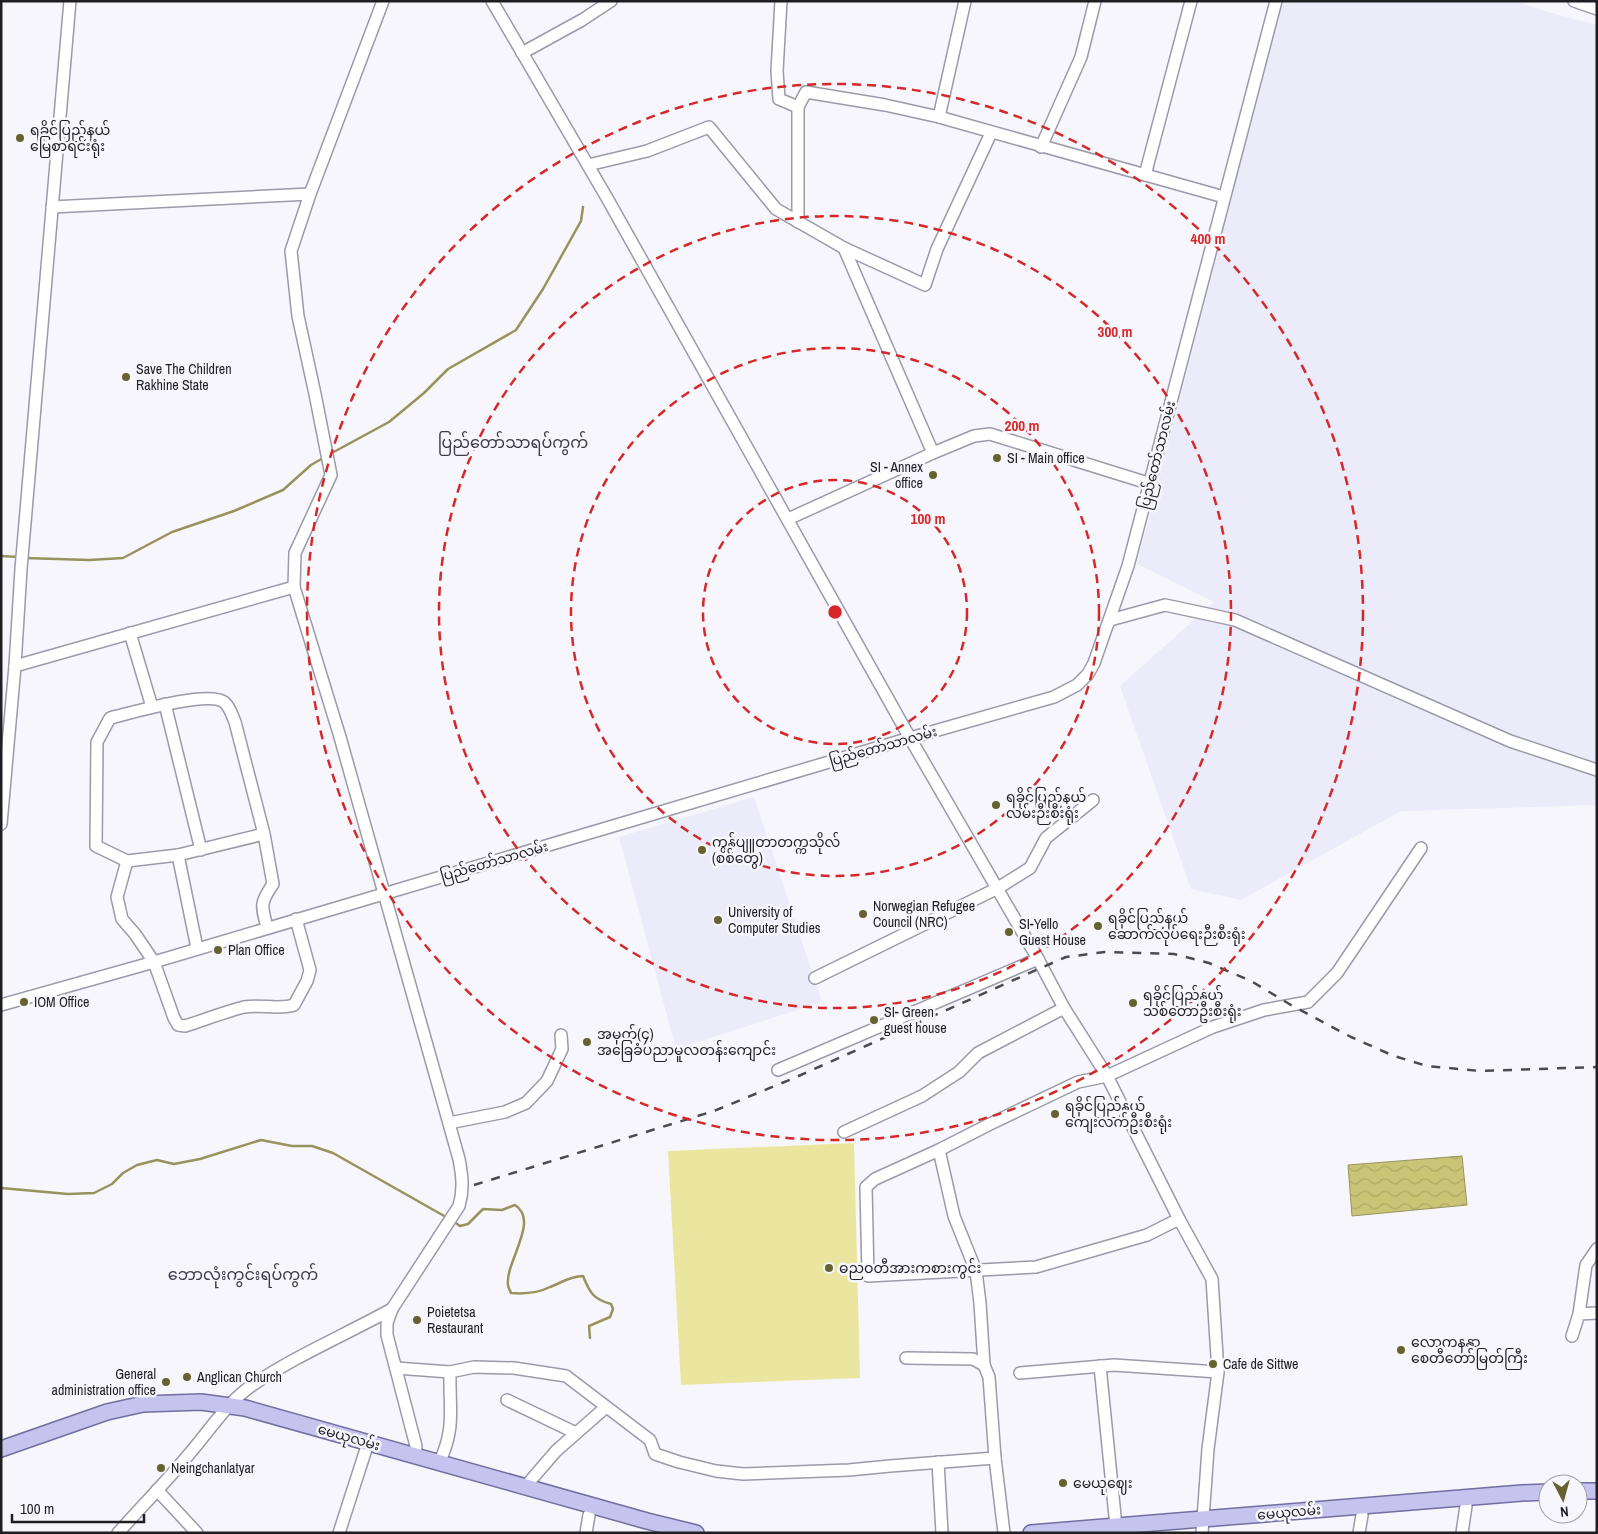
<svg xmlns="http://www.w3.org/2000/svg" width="1598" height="1534" font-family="'Archivo Narrow','Noto Sans Myanmar',sans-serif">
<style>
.built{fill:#ebebf9}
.pitch{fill:#eae69f}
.water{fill:url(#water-waves);stroke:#96935d}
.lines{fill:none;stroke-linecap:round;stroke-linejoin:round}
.stream{stroke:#96935d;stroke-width:2.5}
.minor-casing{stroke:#9a9aa9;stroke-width:14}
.major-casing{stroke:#726fa0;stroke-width:18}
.minor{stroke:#fff;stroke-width:11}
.major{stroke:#c6c3ef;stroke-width:15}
.rail{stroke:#4a4a50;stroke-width:2.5;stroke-dasharray:9 9;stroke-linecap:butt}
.ring{fill:none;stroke:#d62828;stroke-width:2.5;stroke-dasharray:9 6}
.poi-dot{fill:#65622f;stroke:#f7f6fd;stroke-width:2}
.labels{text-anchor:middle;stroke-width:5;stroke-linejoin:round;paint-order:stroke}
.poi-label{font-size:14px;fill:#1e1e23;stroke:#f7f6fd;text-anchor:start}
.street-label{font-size:14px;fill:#1e1e23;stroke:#f7f6fd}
.quarter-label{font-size:16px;fill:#3c3c49;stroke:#f7f6fd}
.centre{fill:#d62828;stroke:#f7f6fd;stroke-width:2.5}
.ring-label{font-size:15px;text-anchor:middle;font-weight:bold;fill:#d62828;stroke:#f7f6fd;stroke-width:5;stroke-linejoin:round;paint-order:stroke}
</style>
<defs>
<pattern id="water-waves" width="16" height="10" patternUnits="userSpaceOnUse" patternTransform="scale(1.25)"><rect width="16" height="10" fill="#cac576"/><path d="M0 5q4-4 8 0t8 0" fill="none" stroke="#ada966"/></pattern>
</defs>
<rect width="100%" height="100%" fill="#f7f6fd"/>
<g class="built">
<polygon points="1283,1 1515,1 1548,12 1597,25 1597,805 1401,811 1241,900 1191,889 1120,686 1214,602 1137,564"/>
<polygon points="754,797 822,1002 676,1049 619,837"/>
</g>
<polygon class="pitch" points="854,1143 860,1378 681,1385 668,1151"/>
<polygon class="water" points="1462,1156 1467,1205 1352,1216 1348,1165"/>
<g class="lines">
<g class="stream">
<polyline points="330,454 389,422 424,393 448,369 516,330 543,289 581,221 583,207"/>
<polyline points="1,556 19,557"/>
<polyline points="24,558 89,560 123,558 172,532 234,511 283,490 311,465 323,458"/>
<polyline points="1,1188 68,1194 94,1193 112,1184 123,1173 137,1165 157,1160 174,1164 200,1159 261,1140 292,1146 312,1146 333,1153 446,1217"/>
<path d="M453 1221 460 1226 468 1224 483 1209 502 1210 515 1205C540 1221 505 1262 508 1285 508 1288 510 1290 511 1293 523 1294 538 1293 550 1287 561 1283 570 1276 583 1276 590 1293 593 1299 611 1304L613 1309 610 1317 589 1326 590 1338"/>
</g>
<g class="minor-casing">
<g id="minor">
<polyline points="492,1 607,198 910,738 1038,959 1064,1008 1107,1076 1179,1219 1212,1279 1218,1372 1208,1449 1202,1533"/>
<polyline points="781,1 777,71 779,99 798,107 806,92 885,105 939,117 1224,197"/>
<polyline points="1574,1 1597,9"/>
<polyline points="522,53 582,20 611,1"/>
<polyline points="798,107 798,222"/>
<polyline points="939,117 965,1"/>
<polyline points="1041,147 1081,57 1095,1"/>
<polyline points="588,165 647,151 709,127 776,209 844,248 925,285 937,249 991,133"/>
<polyline points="1145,175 1191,1"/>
<polyline points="52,207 310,194"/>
<polyline points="933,453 974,436 990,434 1151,484"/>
<polyline points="788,519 933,453 844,248"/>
<polyline points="294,587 295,553 331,475 315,394 298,316 291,251 310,194 383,1"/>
<polyline points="1110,620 1165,605 1235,620 1510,741 1597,770"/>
<polyline points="130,633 152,707"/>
<path d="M15 666 294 587 340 737 459 1159C462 1175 464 1189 459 1206L392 1309 387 1323V1335L416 1446 415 1456"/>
<polyline points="165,704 201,850"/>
<polyline points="1,824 15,666 21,569 70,1"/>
<path d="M264 834 235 722C232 715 230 707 224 702 207 690 131 713 110 718L97 742 96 846 127 861 178 855 264 834 273 884C260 903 261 905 267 927"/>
<polyline points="178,855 197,948"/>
<path d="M127 861 117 897 122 919 135 934 154 962 174 1018 178 1025 185 1026C204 1020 224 1012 244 1007 261 1004 278 1010 294 1005L307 981 310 970 296 919"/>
<polyline points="815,978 998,888 1030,868 1046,838 1093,800"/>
<polyline points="1,1005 154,962 910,738 1054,697 1077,685 1088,674 1094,663 1128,566 1276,1"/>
<polyline points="778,1070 1038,959"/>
<polyline points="449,1123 505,1112 526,1103 547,1081 562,1049 561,1035"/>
<polyline points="844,1132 922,1096 959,1072 978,1053 1064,1008"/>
<polyline points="939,1150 954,1216 976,1271 980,1303 984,1365"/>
<polyline points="1179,1219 1147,1235 1036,1267 868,1276 866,1187 875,1179 939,1150 990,1124 1078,1082 1107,1076 1213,1027 1264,1010 1308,1002 1337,973 1421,848"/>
<polyline points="1579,1314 1586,1265 1597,1249"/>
<polyline points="1572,1336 1579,1314 1597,1313"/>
<polyline points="906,1358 973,1359 984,1365 989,1377 995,1458 1004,1533"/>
<polyline points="1100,1366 1116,1526"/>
<polyline points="396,1368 450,1372"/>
<polyline points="1020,1373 1114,1365 1218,1372"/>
<polyline points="507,1400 576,1433"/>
<polyline points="938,1462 942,1533"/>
<path d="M439 1463C456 1428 449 1408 450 1372L474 1367 514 1368 566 1376 650 1440 655 1454 679 1462 716 1471 743 1474 849 1470 890 1466 995 1458"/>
<polyline points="525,1487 556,1451 606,1407"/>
<polyline points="157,1490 197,1533"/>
<path d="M118 1533C142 1506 167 1481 190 1453 209 1431 227 1403 251 1386 295 1356 345 1335 392 1309"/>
<polyline points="339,1533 368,1443"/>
<polyline points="586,1533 589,1515"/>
<polyline points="1359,1533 1362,1515"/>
<polyline points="1462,1533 1466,1506"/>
</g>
</g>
<g class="major-casing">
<g id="major">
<polyline points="1,1449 107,1412 143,1404 201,1402 245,1408 647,1521 696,1533"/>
<polyline points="1578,1491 1597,1491"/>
<polyline points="1031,1533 1522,1493 1548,1492"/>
</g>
</g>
<use href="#minor" class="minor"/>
<use href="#major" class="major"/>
<polyline class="rail" points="474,1185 714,1111 794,1078 1043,967 1066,957 1105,952 1174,954 1209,963 1251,981 1291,1005 1351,1037 1394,1056 1427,1066 1480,1071 1597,1067"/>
</g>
<g class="ring">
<circle cx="835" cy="612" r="132"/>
<circle cx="835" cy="612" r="264"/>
<circle cx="835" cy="612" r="396"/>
<circle cx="835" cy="612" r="528"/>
</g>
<g class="poi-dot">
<circle cx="20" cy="138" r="5"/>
<circle cx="126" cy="377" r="5"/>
<circle cx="997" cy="458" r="5"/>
<circle cx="933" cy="475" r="5"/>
<circle cx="996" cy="805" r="5"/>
<circle cx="702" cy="850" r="5"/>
<circle cx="863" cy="914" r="5"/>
<circle cx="718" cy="920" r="5"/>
<circle cx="1098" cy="926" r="5"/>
<circle cx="1009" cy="932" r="5"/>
<circle cx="218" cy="950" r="5"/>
<circle cx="24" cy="1002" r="5"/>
<circle cx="1133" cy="1003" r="5"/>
<circle cx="874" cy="1020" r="5"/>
<circle cx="587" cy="1042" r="5"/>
<circle cx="1055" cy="1114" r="5"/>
<circle cx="829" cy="1268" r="5"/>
<circle cx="417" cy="1320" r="5"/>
<circle cx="1401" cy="1350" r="5"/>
<circle cx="1213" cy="1364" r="5"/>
<circle cx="187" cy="1377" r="5"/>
<circle cx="166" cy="1382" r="5"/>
<circle cx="161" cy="1468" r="5"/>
<circle cx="1063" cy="1483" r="5"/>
</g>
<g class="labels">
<g class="poi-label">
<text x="30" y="135">ရခိုင်ပြည်နယ်<tspan x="30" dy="16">မြေစာရင်းရုံး</tspan></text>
<text x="136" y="374">Save The Children<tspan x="136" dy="16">Rakhine State</tspan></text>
<text x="1007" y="463">SI - Main office</text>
<text x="923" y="472" text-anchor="end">SI - Annex<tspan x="923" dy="16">office</tspan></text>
<text x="1006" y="802">ရခိုင်ပြည်နယ်<tspan x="1006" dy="16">လမ်းဉီးစီးရုံး</tspan></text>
<text x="712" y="847">ကွန်ပျူတာတက္ကသိုလ်<tspan x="712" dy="16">(စစ်တွေ)</tspan></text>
<text x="873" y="911">Norwegian Refugee<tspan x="873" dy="16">Council (NRC)</tspan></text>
<text x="728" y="917">University of<tspan x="728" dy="16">Computer Studies</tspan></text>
<text x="1108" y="923">ရခိုင်ပြည်နယ်<tspan x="1108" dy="16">ဆောက်လုပ်ရေးဉီးစီးရုံး</tspan></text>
<text x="1019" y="929">SI-Yello<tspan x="1019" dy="16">Guest House</tspan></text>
<text x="228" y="955">Plan Office</text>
<text x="1143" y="1000">ရခိုင်ပြည်နယ်<tspan x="1143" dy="16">သစ်တောဦးစီးရုံး</tspan></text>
<text x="34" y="1007">IOM Office</text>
<text x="884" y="1017">SI- Green<tspan x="884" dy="16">guest house</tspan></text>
<text x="597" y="1039">အမှတ်(၄)<tspan x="597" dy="16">အခြေခံပညာမူလတန်းကျောင်း</tspan></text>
<text x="1065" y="1111">ရခိုင်ပြည်နယ်<tspan x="1065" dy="16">ကျေးလက်ဦးစီးရုံး</tspan></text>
<text x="839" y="1273">ဓညဝတီအားကစားကွင်း</text>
<text x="427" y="1317">Poietetsa<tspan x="427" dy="16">Restaurant</tspan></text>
<text x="1411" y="1347">လောကနန္ဒာ<tspan x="1411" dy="16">စေတီတော်မြတ်ကြီး</tspan></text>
<text x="1223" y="1369">Cafe de Sittwe</text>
<text x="156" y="1379" text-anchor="end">General<tspan x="156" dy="16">administration office</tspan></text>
<text x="197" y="1382">Anglican Church</text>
<text x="171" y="1473">Neingchanlatyar</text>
<text x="1073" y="1488">မေယုဈေး</text>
</g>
<g class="street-label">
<text transform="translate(1157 455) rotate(-76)" y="5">ပြည်တော်သာလမ်း</text>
<text transform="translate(883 746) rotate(-16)" y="5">ပြည်တော်သာလမ်း</text>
<text transform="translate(494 861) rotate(-16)" y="5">ပြည်တော်သာလမ်း</text>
<text transform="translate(349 1437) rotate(16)" y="5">မေယုလမ်း</text>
<text transform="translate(1289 1512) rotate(-5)" y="5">မေယုလမ်း</text>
</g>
<g class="quarter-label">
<text x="513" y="448">ပြည်တော်သာရပ်ကွက်</text>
<text x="243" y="1280">ဘောလုံးကွင်းရပ်ကွက်</text>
</g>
</g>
<circle cx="835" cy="612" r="8" class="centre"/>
<g class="ring-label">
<text x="1208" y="244">400 m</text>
<text x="1115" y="337">300 m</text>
<text x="1022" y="431">200 m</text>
<text x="928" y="524">100 m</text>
</g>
<rect width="1598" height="1534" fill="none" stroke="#1e1e23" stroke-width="5"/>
<g transform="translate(1563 1499) rotate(174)"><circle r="24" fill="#f7f6fd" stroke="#a0a0a6"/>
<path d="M0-4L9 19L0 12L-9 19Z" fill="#65622f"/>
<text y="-8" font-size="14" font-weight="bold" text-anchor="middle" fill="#1e1e23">N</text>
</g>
<path d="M12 1514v8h132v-8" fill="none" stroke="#1e1e23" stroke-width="2.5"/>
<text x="20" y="1514" font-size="15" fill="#1e1e23" stroke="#f7f6fd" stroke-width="4" paint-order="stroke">100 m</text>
</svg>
